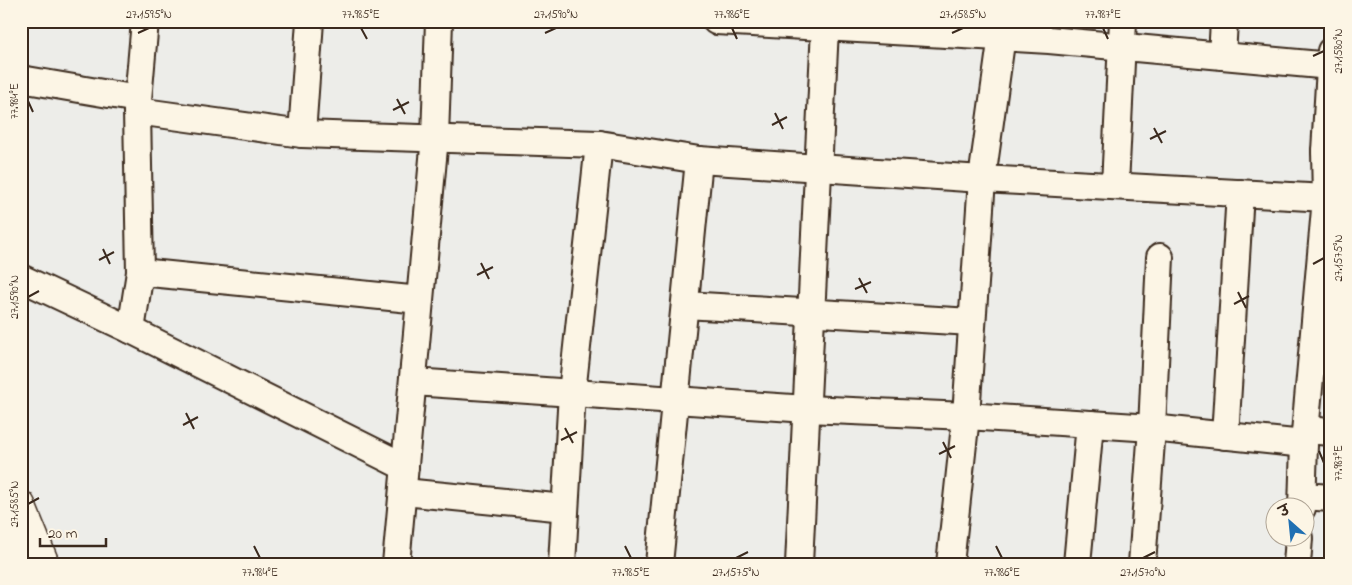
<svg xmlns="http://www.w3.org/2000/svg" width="1352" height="585" font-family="'Indie Flower','Playpen Sans Deva',sans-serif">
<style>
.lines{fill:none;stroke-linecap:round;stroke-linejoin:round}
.minor-casing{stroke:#3b2a1e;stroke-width:30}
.major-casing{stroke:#3b2a1e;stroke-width:31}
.minor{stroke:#fcf5e5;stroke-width:26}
.major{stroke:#fcf5e5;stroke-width:28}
.ticks{fill:none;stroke:#3b2a1e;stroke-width:2}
.neatline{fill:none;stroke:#3b2a1e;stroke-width:2}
.ticks-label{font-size:12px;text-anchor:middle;fill:#3b2a1e}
</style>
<rect width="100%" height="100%" fill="#edede9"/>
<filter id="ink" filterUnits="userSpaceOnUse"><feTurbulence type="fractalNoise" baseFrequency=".02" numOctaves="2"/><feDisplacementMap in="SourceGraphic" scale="10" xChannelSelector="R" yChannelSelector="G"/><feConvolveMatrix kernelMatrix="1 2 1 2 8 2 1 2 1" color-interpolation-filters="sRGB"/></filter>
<g filter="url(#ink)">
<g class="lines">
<g class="minor-casing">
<g id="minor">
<polyline points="716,21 1049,40 1331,66"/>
<polyline points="1331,51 1325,151 1331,151"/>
<polyline points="1222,56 1224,21"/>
<polyline points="21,79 138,99"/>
<polyline points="137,111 302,134 599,144 699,160 982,179 1326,198 1304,444 1302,508"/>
<polyline points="302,134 310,21"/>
<polyline points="1325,151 1326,198"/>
<polyline points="1115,185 1123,21"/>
<polyline points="140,272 420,300 435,137 439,21"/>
<polyline points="21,278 131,330 405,467"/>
<polyline points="685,305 972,322"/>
<polyline points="131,330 140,272 137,111 145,21"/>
<polyline points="413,382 807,409 966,416 1152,428 1304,444"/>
<polyline points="1306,430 1331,432"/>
<polyline points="1225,436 1240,193"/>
<polyline points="404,492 565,508"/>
<polyline points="1303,496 1331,498"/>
<polyline points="396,564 420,300"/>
<polyline points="562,564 572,393 599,144"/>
<polyline points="659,564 699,160"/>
<polyline points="799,564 825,28"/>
<polyline points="950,564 966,416 982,179 1004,21"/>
<polyline points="1077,564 1090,424"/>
<polyline points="1142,564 1152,428 1160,257"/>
<polyline points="1297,564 1299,538"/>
</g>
</g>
<g class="major-casing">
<polyline id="major" points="21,505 45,564"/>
</g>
<use href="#minor" class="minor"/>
<use href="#major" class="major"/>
</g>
</g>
<path class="ticks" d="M361 28 367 39M732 28 737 39M1103 28 1108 39M138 33 149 28M545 33 556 28M952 33 963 28M1313 56 1324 51M397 99 405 114M28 101 33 112M393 110 409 102M775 113 783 129M772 125 787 117M1154 128 1162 143M1150 139 1166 131M103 249 110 264M99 260 114 252M481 263 489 279M1313 264 1324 258M477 275 493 267M859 278 867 293M855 289 871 282M1238 292 1246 308M28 297 39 291M1234 304 1249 296M186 413 194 429M183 425 198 417M565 428 573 443M561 440 577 432M943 442 951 458M1319 451 1324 463M939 454 955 446M28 504 39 498M254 546 260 558M625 546 631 558M996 546 1002 558M736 558 748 552M1143 558 1155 552"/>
<rect width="1352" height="585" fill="none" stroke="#fcf5e5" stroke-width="55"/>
<g transform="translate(1290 522) rotate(333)"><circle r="24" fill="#fcf5e5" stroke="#afa495"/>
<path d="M0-4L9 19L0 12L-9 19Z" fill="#1f6fb2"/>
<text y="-8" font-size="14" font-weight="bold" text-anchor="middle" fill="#3b2a1e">उ</text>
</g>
<path d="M40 538v8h66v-8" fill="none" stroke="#3b2a1e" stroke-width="2.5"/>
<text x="48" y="538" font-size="15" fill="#3b2a1e" stroke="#fcf5e5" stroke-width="4" paint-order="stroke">20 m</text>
<rect x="28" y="28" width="1296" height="530" class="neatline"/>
<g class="ticks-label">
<text x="149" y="18">27.1595°N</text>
<text x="361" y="18">77.985°E</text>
<text x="556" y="18">27.1590°N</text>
<text x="732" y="18">77.986°E</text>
<text x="963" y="18">27.1585°N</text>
<text x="1103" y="18">77.987°E</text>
<text transform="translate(1338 51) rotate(-90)" y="4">27.1580°N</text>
<text transform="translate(14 101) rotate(-90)" y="4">77.984°E</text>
<text transform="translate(1338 258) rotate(-90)" y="4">27.1575°N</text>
<text transform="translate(14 297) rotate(-90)" y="4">27.1590°N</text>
<text transform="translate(1338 463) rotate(-90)" y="4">77.987°E</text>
<text transform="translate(14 504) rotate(-90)" y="4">27.1585°N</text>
<text x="260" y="576">77.984°E</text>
<text x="631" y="576">77.985°E</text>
<text x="736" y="576">27.1575°N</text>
<text x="1002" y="576">77.986°E</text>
<text x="1143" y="576">27.1570°N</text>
</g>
</svg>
